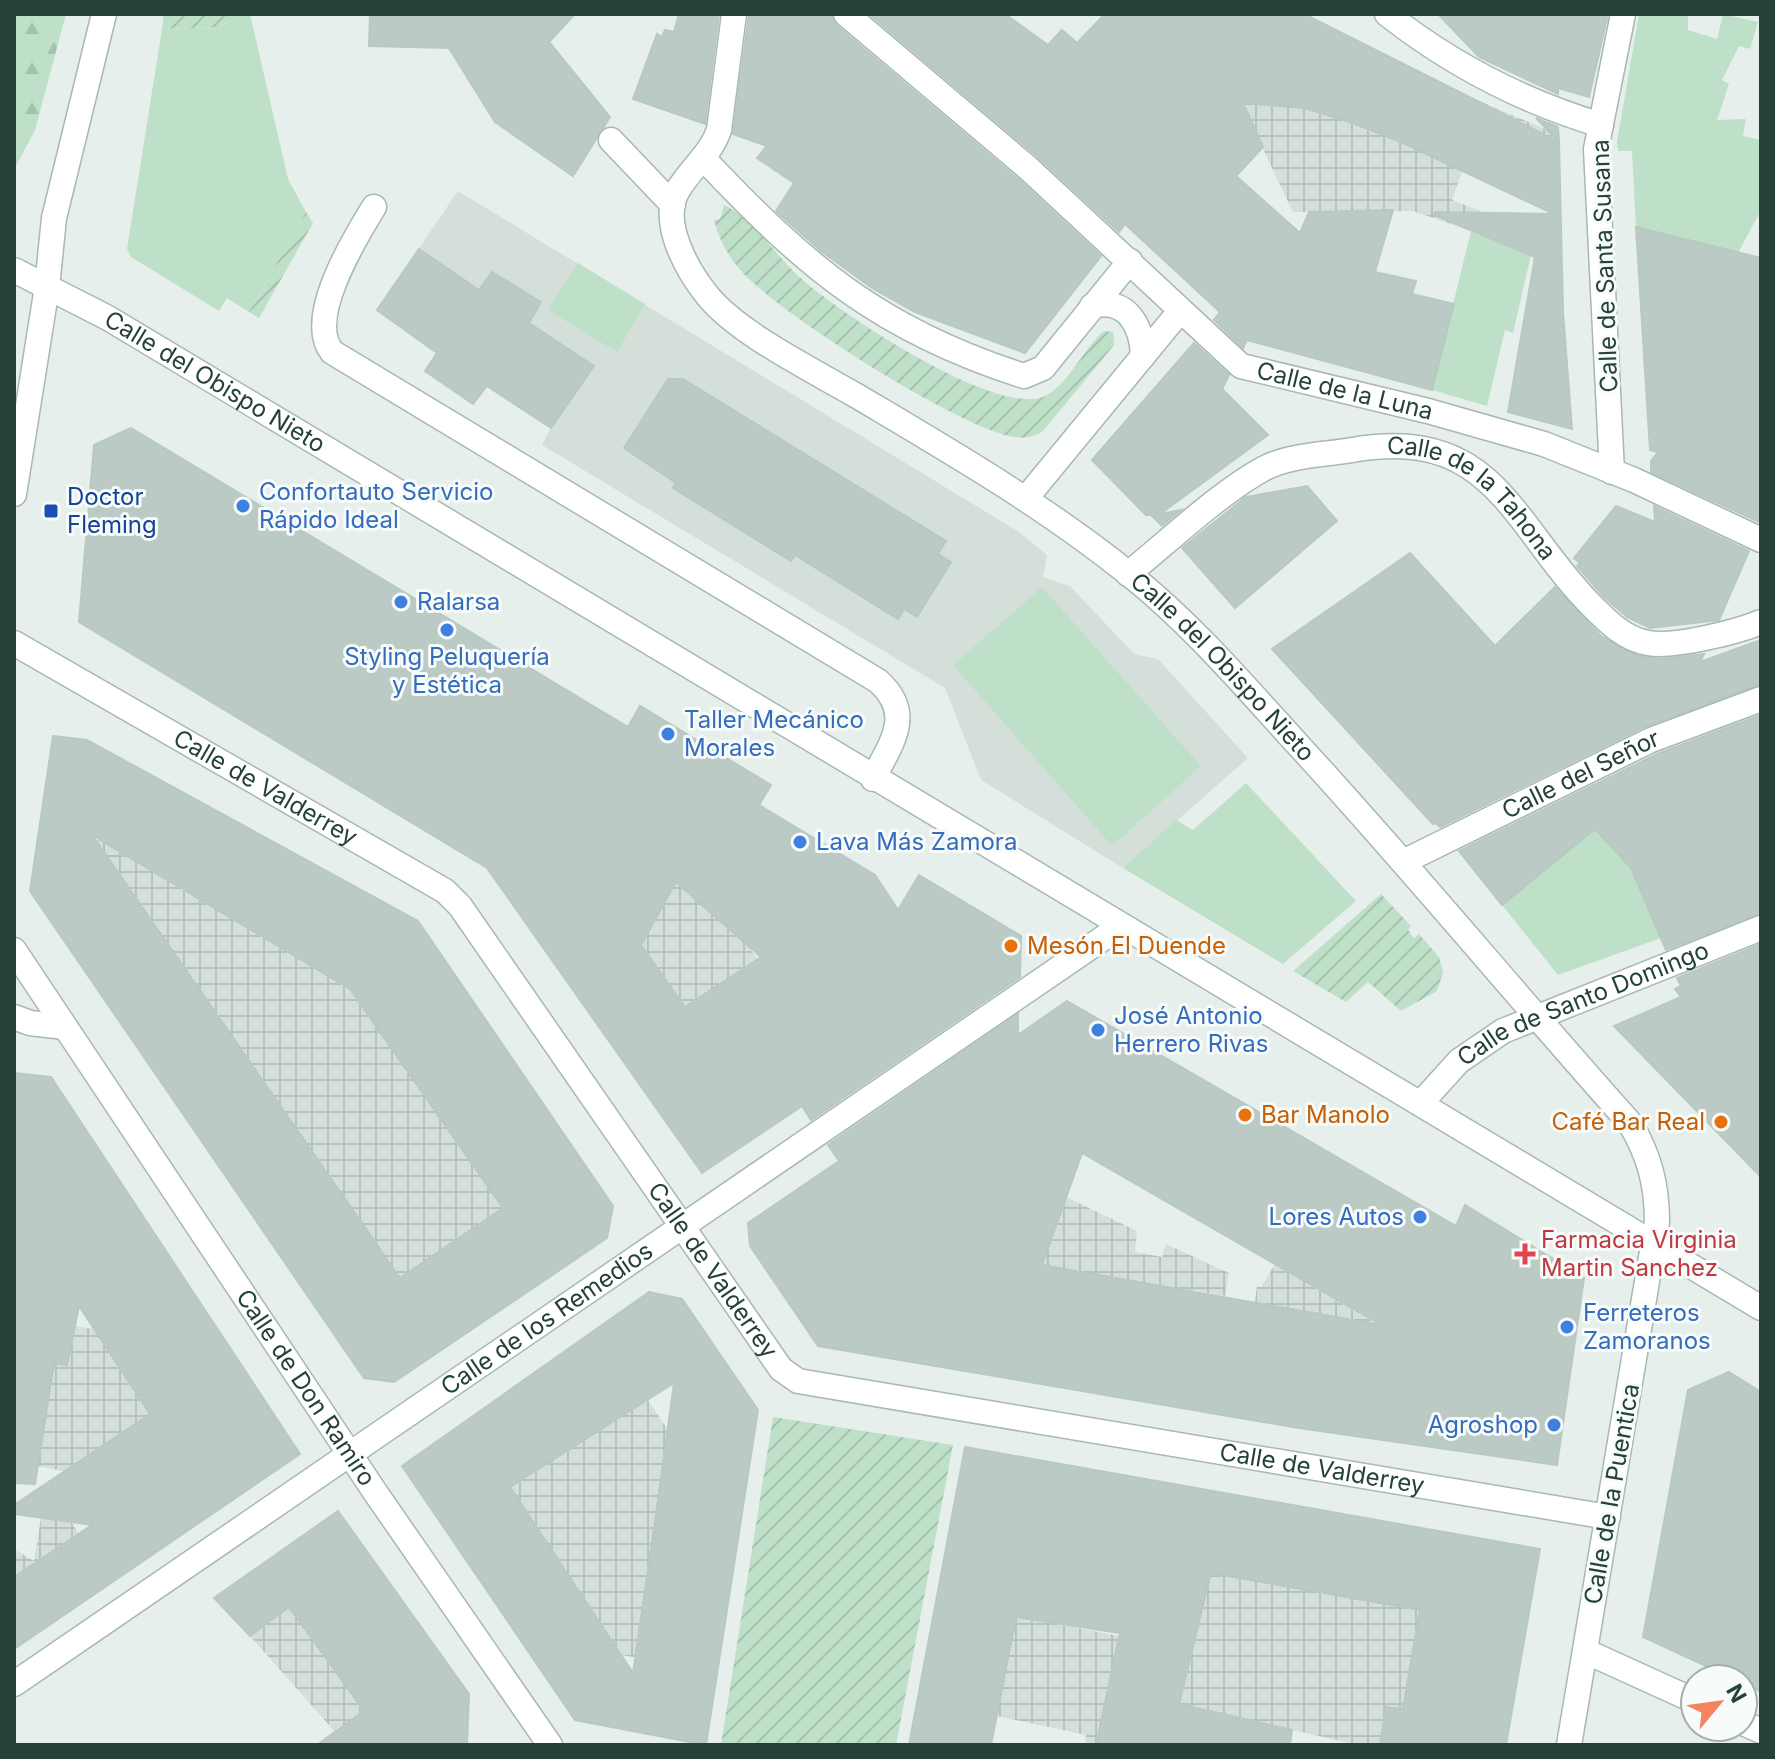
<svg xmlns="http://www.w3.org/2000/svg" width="1775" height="1759" font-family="Inter,sans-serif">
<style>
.built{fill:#d4dfda}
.industrial{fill:url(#industrial-grid)}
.green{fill:#bfe0c8}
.forest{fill:url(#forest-firs)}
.garden{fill:url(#garden-furrows)}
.building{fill:#bbcac4;stroke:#b8c9c2;stroke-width:2;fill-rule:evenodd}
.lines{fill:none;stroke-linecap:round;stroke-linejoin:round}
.minor-casing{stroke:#a8b8b2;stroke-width:27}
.minor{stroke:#fff;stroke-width:24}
.shop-dot{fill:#3f7fe0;stroke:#f7fbf9;stroke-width:3}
.transit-dot{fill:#1a4fb4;stroke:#f7fbf9;stroke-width:3}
.food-dot{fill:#e8710a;stroke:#f7fbf9;stroke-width:3}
.health-dot{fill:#e0444e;stroke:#f7fbf9;stroke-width:3}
.labels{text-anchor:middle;stroke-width:6;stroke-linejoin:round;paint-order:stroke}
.street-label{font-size:24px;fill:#24423a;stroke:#f7fbf9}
.shop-label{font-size:24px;fill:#366cbe;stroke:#f7fbf9;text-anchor:start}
.transit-label{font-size:24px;fill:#164399;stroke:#f7fbf9;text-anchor:start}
.food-label{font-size:24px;fill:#c56008;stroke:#f7fbf9;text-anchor:start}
.health-label{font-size:24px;fill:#be3a42;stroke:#f7fbf9;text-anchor:start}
</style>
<defs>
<pattern id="industrial-grid" width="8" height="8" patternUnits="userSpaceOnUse" patternTransform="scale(2)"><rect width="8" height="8" fill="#d4dfda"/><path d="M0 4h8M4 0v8" fill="none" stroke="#b6c1bc"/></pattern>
<pattern id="forest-firs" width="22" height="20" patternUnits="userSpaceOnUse" patternTransform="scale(2)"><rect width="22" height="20" fill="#bfe0c8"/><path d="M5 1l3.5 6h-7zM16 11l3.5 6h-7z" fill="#a4c1ad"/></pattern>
<pattern id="garden-furrows" width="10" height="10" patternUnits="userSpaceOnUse" patternTransform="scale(2)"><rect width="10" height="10" fill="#bfe0c8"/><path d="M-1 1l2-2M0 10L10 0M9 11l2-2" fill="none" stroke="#a4c1ad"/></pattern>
</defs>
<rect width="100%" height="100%" fill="#e6efeb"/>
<polygon class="built" points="458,191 1019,532 1047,555 1043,577 1070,586 1134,654 1158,659 1248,758 1123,868 981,780 945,688 542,445 551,427 487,386 473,404 425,371 437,353 377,310"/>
<g class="industrial">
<polygon points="1463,94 1559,135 1559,148"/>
<polygon points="1241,103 1304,108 1328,114 1464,166 1452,200 1480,211 1471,231 1413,211 1293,212"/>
<polygon points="101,836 128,852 127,856 351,989 489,1188 526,1218 499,1210 412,1270 410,1298 87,855"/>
<polygon points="642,854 707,909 787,926 751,950 757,959 740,970 713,1045 641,945"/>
<polygon points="1066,1197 1137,1231 1135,1252 1162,1257 1166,1244 1229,1273 1225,1296 1191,1290 1182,1339 1041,1267"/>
<polygon points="1275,1264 1395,1335 1475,1353 1249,1349 1257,1286 1261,1287"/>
<polygon points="74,1326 94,1329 150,1414 77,1474 38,1466 54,1363 67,1365"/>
<polygon points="648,1400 668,1430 641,1621 641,1658 612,1654 579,1591 505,1479 545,1465"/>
<polygon points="41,1518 71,1522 113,1582 92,1596 47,1569 34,1579 26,1568 14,1577 14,1549 34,1561"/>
<polygon points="1177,1558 1266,1583 1448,1615 1410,1669 1403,1709 1386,1707 1380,1742 1395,1745 1358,1745 1179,1704 1202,1609"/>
<polygon points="1010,1605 1024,1618 1120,1636 1113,1745 1085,1745 1086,1735 997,1716 1011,1642"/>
<polygon points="289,1607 364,1711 335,1732 250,1636"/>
</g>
<g class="green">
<polygon points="246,14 250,14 288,179 306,212 249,312 227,298 219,311 131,257 127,249 162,29 218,27"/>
<polygon points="1639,14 1688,14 1688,30 1717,39 1723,14 1758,22 1750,49 1739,46 1722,80 1729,84 1717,120 1746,119 1743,136 1761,140 1761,210 1738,253 1636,227 1632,151 1618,151 1617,142"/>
<polygon points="1471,231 1531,255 1513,333 1505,330 1487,406 1432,390"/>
<polygon points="578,263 645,304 617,352 548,310"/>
<polygon points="1042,587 1201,766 1112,846 953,665"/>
<polygon points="1246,783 1356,901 1283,964 1123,868 1176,820 1193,830"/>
<polygon points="1595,828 1642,842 1637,880 1661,938 1558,975 1502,905"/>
</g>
<polygon class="forest" points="14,14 66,14 35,130 14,170"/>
<g class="garden">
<polygon points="164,14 246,14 218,27 162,29"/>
<path d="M724 205C756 220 777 259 804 281 840 313 1003 422 1047 395 1071 381 1083 349 1104 331L1113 332 1114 345 1043 431C1034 437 1025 439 1014 437 959 428 782 315 743 273 729 258 719 240 714 220L720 219Z"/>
<polygon points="306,212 313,223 259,318 249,312"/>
<polygon points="1381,894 1411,926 1408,930 1414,938 1419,934 1439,957 1443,972 1437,991 1401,1011 1368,982 1346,1002 1293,971"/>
<polygon points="773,1417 953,1445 896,1745 721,1745"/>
</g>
<g class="building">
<polygon points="370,14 575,14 549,42 610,117 573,176 495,122 449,48 369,46"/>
<polygon points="679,14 719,14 705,124 633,99 657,34 662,37 665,30 674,32"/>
<polygon points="749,14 831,14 836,25 1018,179 1101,256 1025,353 915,312 872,288 821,251 776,211 794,183 757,158 767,146 733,134"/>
<polygon points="869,14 1005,14 1048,45 1062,30 1077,43 1105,14 1304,14 1559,142 1563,312 1572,429 1508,412 1535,257 1434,215 1435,212 1554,214 1401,142 1350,122 1304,108 1243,103 1263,147 1236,176 1300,233 1309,212 1393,210 1375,272 1416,281 1412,294 1454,304 1432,390 1247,340 1243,348 1214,320 1220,312 1125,224 1119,232 1038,157"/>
<polygon points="1438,14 1608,14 1589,97 1558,88 1558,94 1479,57"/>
<polygon points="1536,118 1558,127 1559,142"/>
<polygon points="1636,227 1761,258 1761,523 1651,472 1651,461 1658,452 1650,450"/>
<polygon points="419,249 479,290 492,272 541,302 529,323 594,366 551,428 487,386 473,404 425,371 437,353 377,310"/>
<polygon points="1194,343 1229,375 1222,389 1268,435 1160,514 1181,510 1162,526 1152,516 1155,515 1146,515 1092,460"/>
<polygon points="668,379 683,379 946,541 938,554 951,562 917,617 904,609 898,619 795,555 791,561 673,488 676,483 624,448"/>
<path d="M131 428 628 727 640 706 771 785 759 805 875 875 898 910 919 875 1021 936 1020 977 811 1120 802 1106 702 1173 487 868 79 622 94 445ZM676 882 761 957 685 1007 641 945Z"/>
<polygon points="1307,486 1337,521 1235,608 1182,548 1246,497"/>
<polygon points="1616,506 1655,522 1654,506 1749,551 1719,620 1650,628 1627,617 1604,597 1577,566 1580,563 1574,558"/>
<polygon points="1410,553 1495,646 1555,587 1601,636 1636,655 1660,659 1704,654 1700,662 1761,640 1761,684 1644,727 1440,827 1436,823 1433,824 1272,649"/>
<polygon points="1761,715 1761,913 1666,950 1631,868 1595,829 1502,905 1459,851 1657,754"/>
<path d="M53 736 87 740 418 921 613 1206 607 1238 394 1382 364 1378 30 891ZM92 835 350 989 503 1208 400 1278Z"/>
<polygon points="1761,944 1761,1177 1614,1026 1681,997 1675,989 1681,986 1677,978"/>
<path d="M1067 1001 1456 1226 1465 1205 1584 1278 1557 1465 1299 1428 818 1346 750 1246 748 1223 839 1161 828 1145 1018 1014V1035ZM1082 1153 1381 1325 1042 1265Z"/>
<polygon points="14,1073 51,1077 300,1454 14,1649 14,1577 92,1525 14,1514 14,1505 150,1414 79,1306 67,1365 54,1363 35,1484 14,1483"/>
<path d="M649 1292 682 1299 758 1410 706 1745 575 1720 402 1466ZM674 1383 656 1515 633 1673 510 1487Z"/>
<polygon points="1729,1372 1761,1392 1761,1692 1743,1683 1743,1679 1734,1679 1643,1637 1688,1390"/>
<polygon points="965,1447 1540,1549 1506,1745 1380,1745 1386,1707 1403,1709 1420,1610 1211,1573 1179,1704 1292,1730 1290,1745 1096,1745 1120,1633 1016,1617 991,1745 909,1745"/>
<polygon points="338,1511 469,1694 467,1745 317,1745 364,1711 289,1607 250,1636 214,1598"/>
</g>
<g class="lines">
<g class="minor-casing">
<g id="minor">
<path id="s1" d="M734 14 719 130C711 154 690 169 678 190 659 221 687 270 707 295 737 333 814 371 857 396 951 452 1043 505 1129 574 1193 625 1246 688 1301 748 1414 871 1519 999 1630 1123 1649 1155 1657 1184 1657 1222L1569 1745"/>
<path id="s2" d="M846 14 1028 168 1241 366 1428 411 1544 444 1634 480 1761 540"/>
<path d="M1387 14C1452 65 1521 101 1601 125"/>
<polyline points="611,140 673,205"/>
<path d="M703 158C805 266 879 330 1024 376L1043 368 1130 261"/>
<path d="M374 207C355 238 305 318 332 352L878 681C915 714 891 743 873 779"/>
<path id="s3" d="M14 270 108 318 1761 1308"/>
<path d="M1092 306C1127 297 1142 326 1143 356"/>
<polyline points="1612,472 1596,149 1623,14"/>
<polyline points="14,494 47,287 54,218 104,14"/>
<polyline points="1027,497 1180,311"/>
<path id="s4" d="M1128 574C1169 541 1218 494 1263 469 1288 455 1324 455 1352 450 1495 425 1511 525 1593 607 1609 623 1625 639 1648 643 1673 648 1737 632 1761 622"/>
<path id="s5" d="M14 643 445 891 460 906 781 1369 798 1381 1608 1517"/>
<path id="s6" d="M1405 861 1651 740 1761 699"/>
<path id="s7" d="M14 950 375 1492 550 1745"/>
<polyline points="14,1017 30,1023 65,1027"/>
<path id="s8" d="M1421 1103 1459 1061 1503 1031 1761 928"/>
<polyline points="1585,1651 1695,1701"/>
<path id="s9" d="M14 1684 1121 926"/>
<polyline points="1743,1723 1761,1731"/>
</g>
</g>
<use href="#minor" class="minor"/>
</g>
<g class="shop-dot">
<circle cx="243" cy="506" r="8"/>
<circle cx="401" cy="602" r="8"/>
<circle cx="447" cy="630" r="8"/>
<circle cx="668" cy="734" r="8"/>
<circle cx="800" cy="842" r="8"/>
<circle cx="1098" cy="1030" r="8"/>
<circle cx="1420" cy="1217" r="8"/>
<circle cx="1567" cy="1327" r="8"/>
<circle cx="1554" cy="1425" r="8"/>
</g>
<rect class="transit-dot" x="43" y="503" width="16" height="16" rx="4"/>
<g class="food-dot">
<circle cx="1011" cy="946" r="8"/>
<circle cx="1245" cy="1115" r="8"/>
<circle cx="1721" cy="1122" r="8"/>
</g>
<path class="health-dot" d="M1521 1242h8v8h8v8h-8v8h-8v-8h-8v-8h8z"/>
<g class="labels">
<g class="street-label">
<text transform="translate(1605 266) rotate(-92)" y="8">Calle de Santa Susana</text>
<text dy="8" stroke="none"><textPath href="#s3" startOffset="230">Calle del Obispo Nieto</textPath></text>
<text dy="8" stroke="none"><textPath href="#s2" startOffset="636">Calle de la Luna</textPath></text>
<text dy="8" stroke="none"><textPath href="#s4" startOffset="402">Calle de la Tahona</textPath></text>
<text dy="8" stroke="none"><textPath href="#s1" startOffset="944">Calle del Obispo Nieto</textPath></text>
<text dy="8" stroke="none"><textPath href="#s6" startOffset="196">Calle del Señor</textPath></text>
<text dy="8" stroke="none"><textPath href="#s5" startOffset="290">Calle de Valderrey</textPath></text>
<text dy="8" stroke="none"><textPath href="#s8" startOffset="194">Calle de Santo Domingo</textPath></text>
<text dy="8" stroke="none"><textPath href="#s5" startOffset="962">Calle de Valderrey</textPath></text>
<text dy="8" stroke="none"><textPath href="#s9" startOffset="646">Calle de los Remedios</textPath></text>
<text dy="8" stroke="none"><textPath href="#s7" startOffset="526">Calle de Don Ramiro</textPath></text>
<text dy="8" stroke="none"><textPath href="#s5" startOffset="1634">Calle de Valderrey</textPath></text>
<text transform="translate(1612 1494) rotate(-80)" y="8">Calle de la Puentica</text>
</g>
<g class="shop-label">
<text x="259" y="500">Confortauto Servicio<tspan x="259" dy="28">Rápido Ideal</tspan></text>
<text x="417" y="610">Ralarsa</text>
<text x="447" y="665" text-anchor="middle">Styling Peluquería<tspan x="447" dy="28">y Estética</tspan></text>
<text x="684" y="728">Taller Mecánico<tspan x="684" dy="28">Morales</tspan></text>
<text x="816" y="850">Lava Más Zamora</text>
<text x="1114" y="1024">José Antonio<tspan x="1114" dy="28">Herrero Rivas</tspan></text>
<text x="1404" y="1225" text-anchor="end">Lores Autos</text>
<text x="1583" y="1321">Ferreteros<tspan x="1583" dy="28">Zamoranos</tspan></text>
<text x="1538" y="1433" text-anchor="end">Agroshop</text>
</g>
<g class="transit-label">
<text x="67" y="505">Doctor<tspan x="67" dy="28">Fleming</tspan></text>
</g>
<g class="food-label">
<text x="1027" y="954">Mesón El Duende</text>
<text x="1261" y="1123">Bar Manolo</text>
<text x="1705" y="1130" text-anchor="end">Café Bar Real</text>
</g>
<g class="health-label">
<text x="1541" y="1248">Farmacia Virginia<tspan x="1541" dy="28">Martin Sanchez</tspan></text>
</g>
</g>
<rect width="1775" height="1759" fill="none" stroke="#24423a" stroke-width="32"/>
<g transform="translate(1719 1703) rotate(61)"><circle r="38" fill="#f7fbf9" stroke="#a3b1ad" stroke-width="2"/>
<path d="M0-6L14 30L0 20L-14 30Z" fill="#f4845f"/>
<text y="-12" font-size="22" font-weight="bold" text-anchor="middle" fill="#24423a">N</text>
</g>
</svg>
